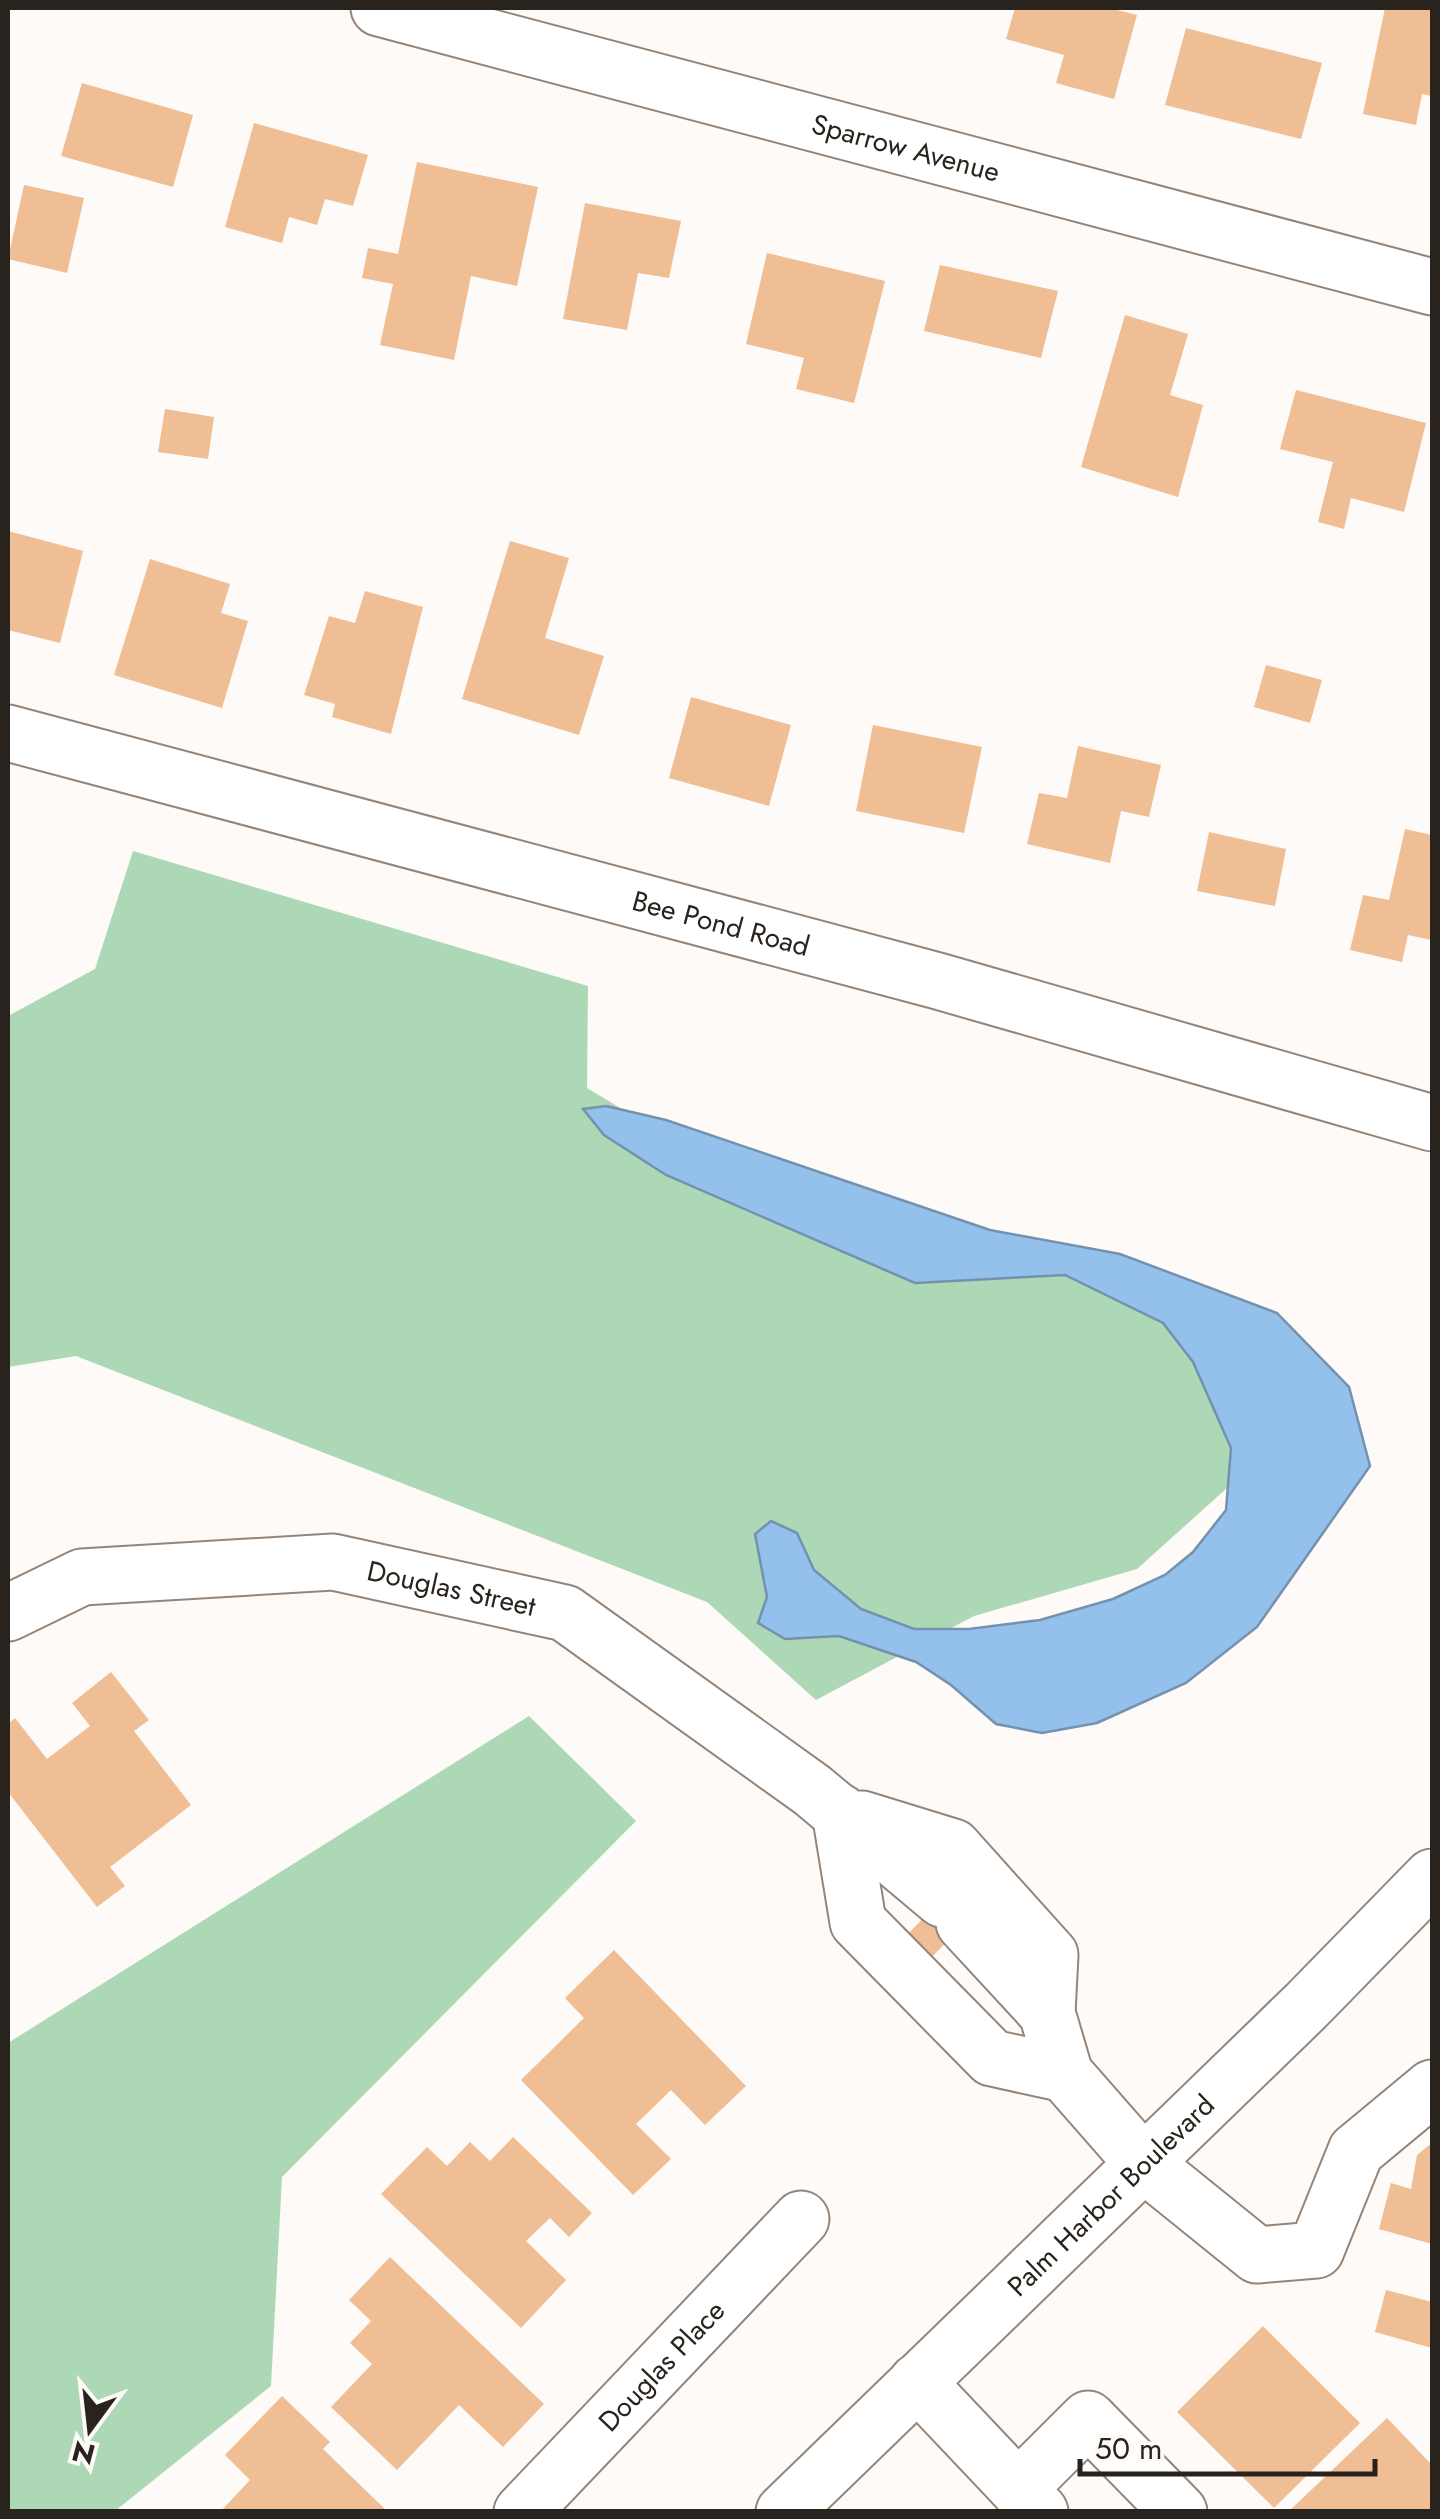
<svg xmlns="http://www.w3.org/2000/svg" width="1440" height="2519" font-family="Jost,sans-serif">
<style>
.green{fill:#add8b5}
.water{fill:#94c0ec;stroke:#7491ae;stroke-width:2.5}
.building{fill:#efbe95}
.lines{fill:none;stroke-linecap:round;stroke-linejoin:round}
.minor-casing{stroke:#958578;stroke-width:59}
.major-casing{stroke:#958578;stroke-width:59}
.minor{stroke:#fff;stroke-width:55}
.major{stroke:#fff;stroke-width:55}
.labels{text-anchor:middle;stroke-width:8;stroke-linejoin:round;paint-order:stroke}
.street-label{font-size:28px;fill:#29231d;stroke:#fefaf8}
</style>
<rect width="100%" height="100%" fill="#fefaf8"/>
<g class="green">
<polygon points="133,851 588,986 587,1088 760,1192 1046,1256 1180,1311 1247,1470 1137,1569 974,1616 816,1700 707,1602 76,1356 8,1367 8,1016 95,969"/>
<polygon points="529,1716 636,1821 282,2177 271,2386 115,2511 8,2511 8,2043"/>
</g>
<polygon class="water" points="606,1106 666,1120 990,1230 1120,1254 1277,1313 1349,1387 1370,1466 1257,1627 1186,1683 1097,1723 1042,1733 996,1724 951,1685 916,1662 839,1636 785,1639 758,1623 767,1597 755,1534 771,1521 797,1533 814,1570 861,1609 914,1629 969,1629 1040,1620 1113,1599 1165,1575 1193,1552 1226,1510 1231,1448 1193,1362 1163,1323 1065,1275 915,1283 666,1175 604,1135 583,1109"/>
<g class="building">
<polygon points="1015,8 1109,8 1137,15 1114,99 1056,83 1064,55 1006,39"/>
<polygon points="1385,8 1432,8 1432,96 1422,94 1416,125 1363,114"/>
<polygon points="1186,28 1322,63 1301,139 1165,105"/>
<polygon points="82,83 193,115 173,187 61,156"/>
<polygon points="254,123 368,155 353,206 325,199 317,225 289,217 282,243 225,227"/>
<polygon points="417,162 538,187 517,286 471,276 454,360 380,345 393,284 362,278 368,248 398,254"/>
<polygon points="24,185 84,198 67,273 8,259"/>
<polygon points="585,203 681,221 669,278 638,273 627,330 563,319"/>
<polygon points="767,253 885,281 854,403 796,389 804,358 746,344"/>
<polygon points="940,265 1058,291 1041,358 924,331"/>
<polygon points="1125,315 1188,334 1170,395 1203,405 1178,497 1081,467"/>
<polygon points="1296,390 1426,423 1404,512 1351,498 1344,529 1318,522 1333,462 1280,449"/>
<polygon points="165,409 214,417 208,459 158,452"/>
<polygon points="8,531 83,551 60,643 8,630"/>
<polygon points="510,541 569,558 545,638 604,656 579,735 462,699"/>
<polygon points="150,559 230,584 221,613 248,621 222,708 114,675"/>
<polygon points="365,591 423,607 391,734 332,717 335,704 304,695 329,616 355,623"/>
<polygon points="1266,665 1322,680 1310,723 1254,707"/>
<polygon points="691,697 791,725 769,806 669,778"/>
<polygon points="873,725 982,747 964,833 856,811"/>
<polygon points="1078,746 1161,765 1149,817 1121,811 1110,863 1027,844 1039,793 1067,798"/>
<polygon points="1405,829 1432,835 1432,940 1408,935 1402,962 1350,950 1363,895 1389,900"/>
<polygon points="1209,832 1286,849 1275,906 1197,891"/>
<polygon points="111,1672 149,1720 134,1731 191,1805 110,1867 125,1886 97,1907 8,1792 8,1724 15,1718 47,1759 90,1726 72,1703"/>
<polygon points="959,1881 982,1904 932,1957 908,1934"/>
<polygon points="614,1950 746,2086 705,2125 671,2090 636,2124 671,2159 633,2195 521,2080 584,2018 565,1998"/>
<polygon points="513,2137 592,2213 569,2237 550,2218 526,2241 566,2280 521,2328 381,2194 427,2147 447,2166 470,2142 490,2161"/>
<polygon points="1432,2143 1432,2244 1379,2229 1391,2183 1411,2189 1417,2155"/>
<polygon points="390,2257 544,2404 503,2447 459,2405 397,2470 331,2407 372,2364 350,2343 371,2321 349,2300"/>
<polygon points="1386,2290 1432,2302 1432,2348 1375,2332"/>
<polygon points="1263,2326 1360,2423 1274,2508 1177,2412"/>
<polygon points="282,2396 330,2442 323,2449 388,2512 220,2512 250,2480 225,2455"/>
<polygon points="1387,2418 1432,2465 1432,2512 1288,2512"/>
</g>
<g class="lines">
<g class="minor-casing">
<g id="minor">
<path id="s1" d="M379 8 1432 287"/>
<path id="s2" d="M8 733 938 981 1432 1123"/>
<path id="s3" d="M8 1613 82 1577 333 1562 565 1613 812 1790 942 1899"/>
<polyline points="840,1812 858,1922 992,2058 1065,2074"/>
<polyline points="862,1819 953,1847 1050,1955 1047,2013"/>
<polyline points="964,1923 1047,2013 1065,2074 1143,2163 1257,2255 1316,2250 1356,2151 1432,2088"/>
<polyline points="917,2382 1040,2512"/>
<polyline points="1018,2489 1088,2419 1179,2512"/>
<path id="s4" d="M522 2512 801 2219"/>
</g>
</g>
<g class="major-casing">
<g id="major">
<path id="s5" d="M784 2512 1306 2006 1432 1877"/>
</g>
</g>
<use href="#minor" class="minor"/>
<use href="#major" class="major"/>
</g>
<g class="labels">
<g class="street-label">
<text dy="10" stroke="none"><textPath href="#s1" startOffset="545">Sparrow Avenue</textPath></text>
<text dy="10" stroke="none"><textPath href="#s2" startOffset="738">Bee Pond Road</textPath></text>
<text dy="10" stroke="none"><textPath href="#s3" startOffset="455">Douglas Street</textPath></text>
<text dy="10" stroke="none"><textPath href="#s5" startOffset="455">Palm Harbor Boulevard</textPath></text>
<text dy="10" stroke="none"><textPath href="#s4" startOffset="202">Douglas Place</textPath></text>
</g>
</g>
<rect width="1440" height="2519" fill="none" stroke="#29231d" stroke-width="20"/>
<g transform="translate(90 2429) rotate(195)" stroke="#fefaf8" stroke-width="8" paint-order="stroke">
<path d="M0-8L18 38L0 25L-18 38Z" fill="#29231d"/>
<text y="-15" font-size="28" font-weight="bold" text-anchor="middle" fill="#29231d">N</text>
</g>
<path d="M1080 2459v15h295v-15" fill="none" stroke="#29231d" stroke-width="5"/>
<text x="1095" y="2459" font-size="30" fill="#29231d" stroke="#fefaf8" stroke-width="8" paint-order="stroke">50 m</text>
</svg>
